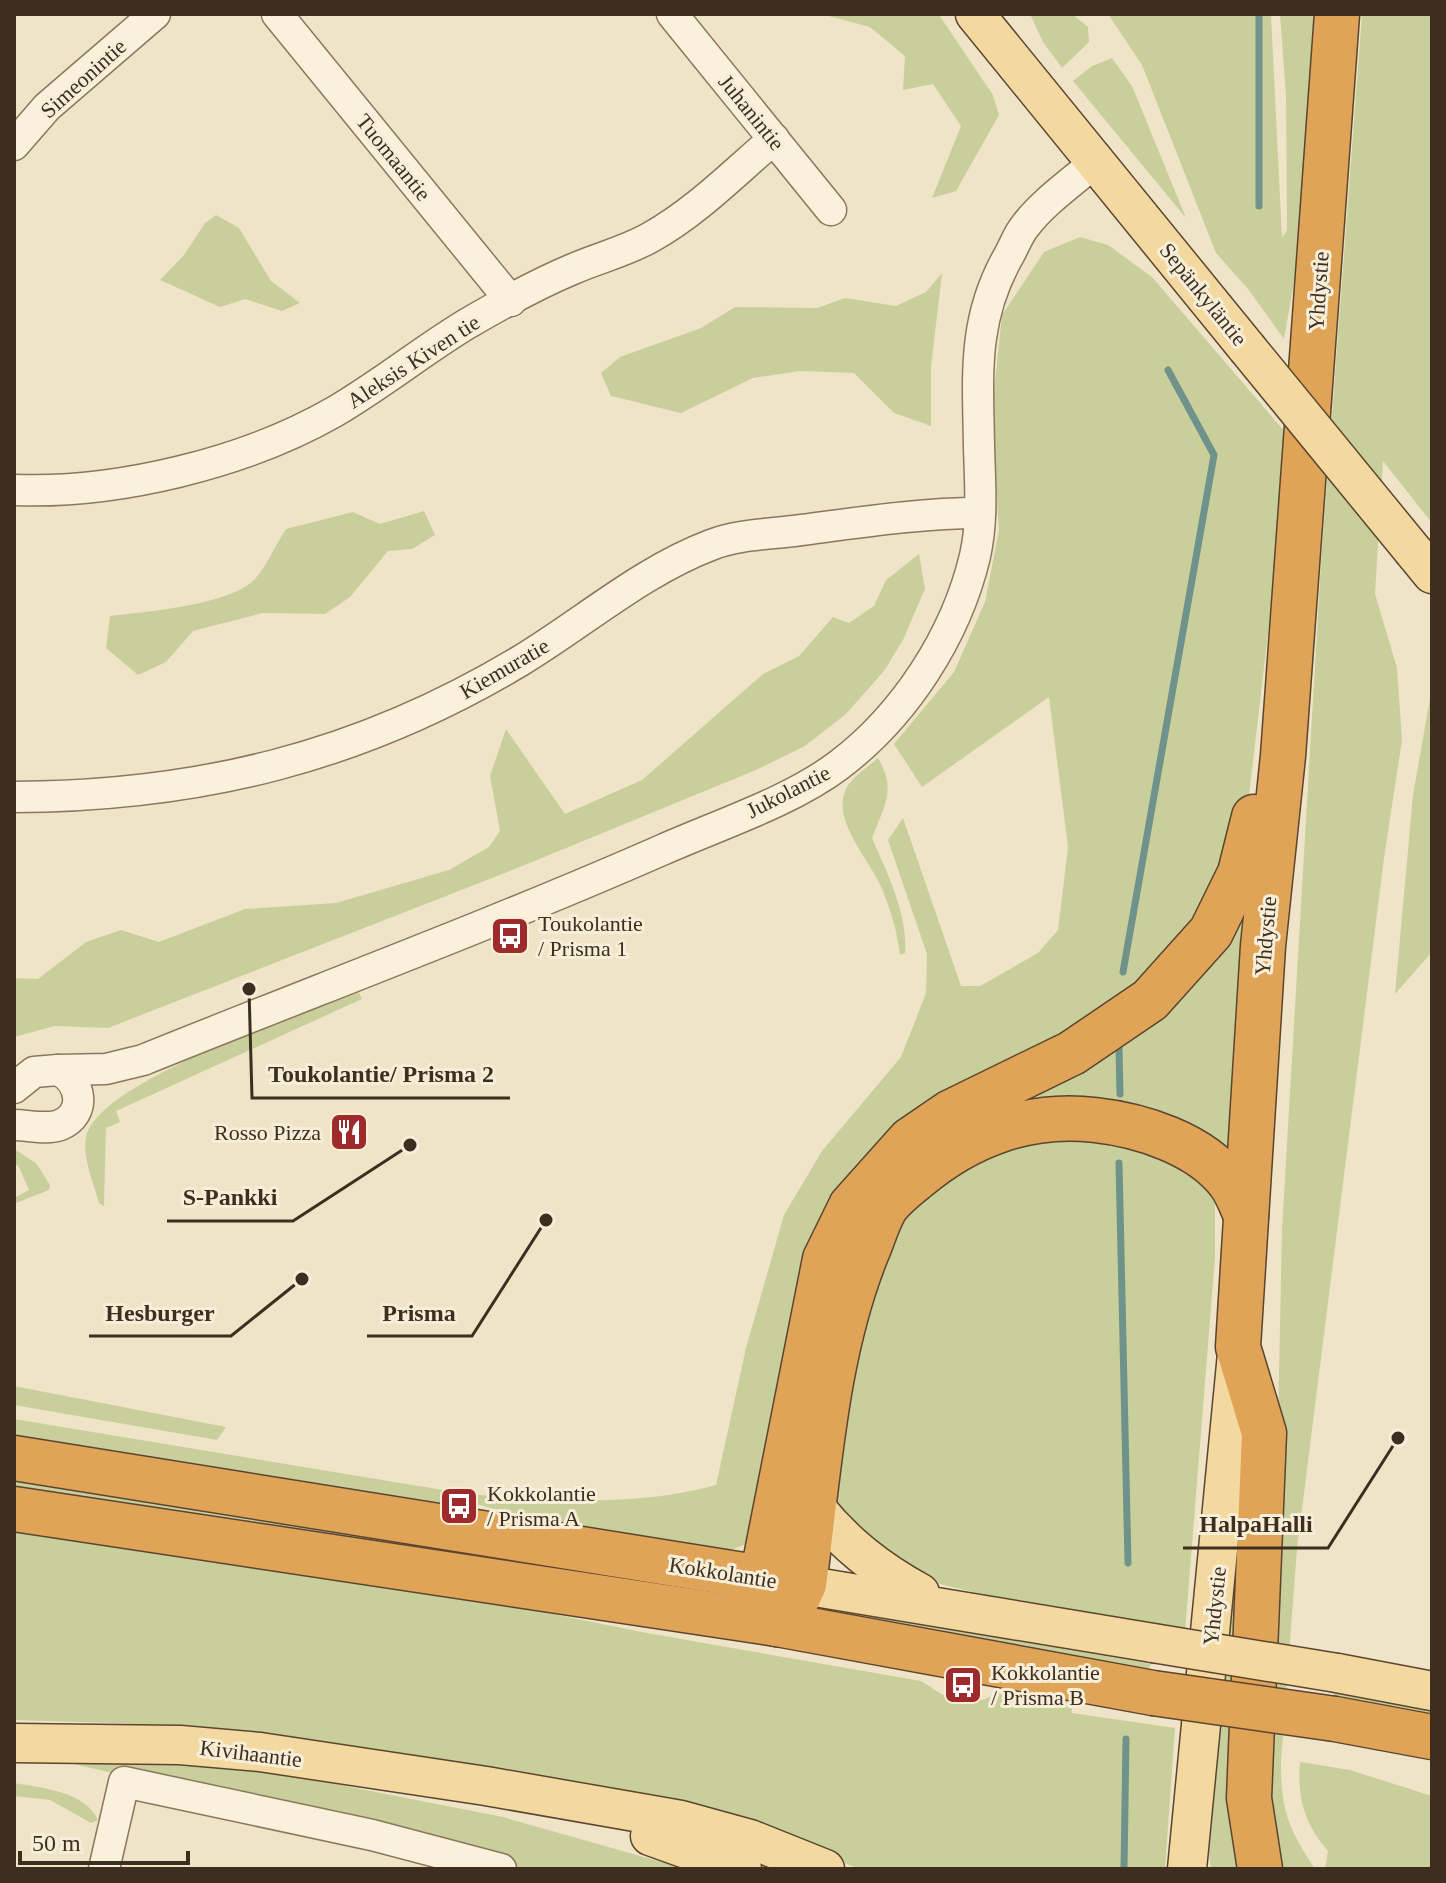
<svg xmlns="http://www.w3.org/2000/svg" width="1446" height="1883" font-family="'Times New Roman',serif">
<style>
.green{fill:#c9cf9b}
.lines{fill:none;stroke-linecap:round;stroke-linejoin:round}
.stream{stroke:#6f938a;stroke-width:7}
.minor-casing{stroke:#8d765c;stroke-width:33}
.major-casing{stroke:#5b4430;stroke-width:41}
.highway-casing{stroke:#5b4430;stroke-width:47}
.minor{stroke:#faf1dc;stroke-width:30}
.major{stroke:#f3d9a0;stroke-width:38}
.highway{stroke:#e0a458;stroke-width:44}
.major-bridge-casing{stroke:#5b4430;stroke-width:41;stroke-linecap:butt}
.highway-bridge-casing{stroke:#5b4430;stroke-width:47;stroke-linecap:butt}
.major-bridge{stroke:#f3d9a0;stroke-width:38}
.highway-bridge{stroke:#e0a458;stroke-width:44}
.labels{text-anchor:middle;stroke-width:6;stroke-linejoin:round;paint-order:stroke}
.street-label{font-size:22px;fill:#3d2e20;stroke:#f7eed8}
.poi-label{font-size:22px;fill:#3d2e20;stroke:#f7eed8;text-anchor:start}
.leader{fill:none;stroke:#3d2e20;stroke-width:3}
.callout-dot{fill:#3d2e20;stroke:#f7eed8;stroke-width:3}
.callout-label{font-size:24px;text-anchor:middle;font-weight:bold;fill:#3d2e20;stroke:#f7eed8;stroke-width:6;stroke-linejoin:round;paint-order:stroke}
</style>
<rect width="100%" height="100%" fill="#f0e4c8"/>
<g class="green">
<polygon points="821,14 939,15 993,95 999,115 956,191 932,198 961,126 933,84 903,90 905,56 870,27"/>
<polygon points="1030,14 1072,14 1088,27 1089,42 1062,68 1043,42"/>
<polygon points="1108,14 1271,14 1282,238 1287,230 1286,96 1280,14 1318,14 1295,276 1284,339 1248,289 1216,253 1142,65"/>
<path d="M1362 14H1432V523L1383 461 1375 594 1397 668 1402 740 1384 858 1297 1549 1281 1761C1281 1812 1288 1827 1315 1869H1274L1264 1771 1277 1471 1282 1229 1321 563Z"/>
<polygon points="1112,58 1132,86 1186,218 1073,81 1092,66"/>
<polygon points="216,215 239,228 271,281 300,303 282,311 245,299 220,307 160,280 184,255 205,223"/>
<path d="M1080 237 1108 245 1152 277 1291 439 1249 795 1232 858 1211 908 1131 998 907 1126 751 1542 726 1552 619 1542 472 1503 470 1494C551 1501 637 1507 716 1485L746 1348 784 1215 822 1151 901 1057 926 993 927 954 888 840 903 818 961 986H980L1038 953 1058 930 1068 847 1049 697 922 787 894 744 954 672 985 602 999 530 991 419 1002 315 1044 252Z"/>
<polygon points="942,273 931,367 931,426 894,413 854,373 799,371 753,378 681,413 611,396 601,373 620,357 701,328 735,307 817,308 845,298 896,306 926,292"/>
<path d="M424 511 435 535 412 549 388 551 350 597 325 614 263 613 193 631 166 662 138 675 106 648 110 616C145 612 227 605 253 581 266 568 276 544 286 529L353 512 380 524Z"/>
<polygon points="919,554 925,589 903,640 884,671 846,714 805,746 756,770 515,869 108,1028 55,1026 14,1037 14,978 38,979 86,942 121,930 159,942 245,909 336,903 449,870 489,847 500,831 490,776 506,729 565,814 642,780 763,674 799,656 833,617 849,623 874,606 886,580"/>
<polygon points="1432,687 1432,952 1395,994 1413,795"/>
<path d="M878 758C897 790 884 806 872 838 887 873 908 914 905 953L900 955C897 931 891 911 882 889 871 862 835 825 844 794 848 779 867 768 878 758Z"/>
<polygon points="1260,862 1232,1164 1086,1102 855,1227 1044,1082"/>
<path d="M359 992 362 999 116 1111 120 1122 106 1128 104 1206 99 1203C94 1184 82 1157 86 1137 99 1080 303 1014 359 992Z"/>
<polygon points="1094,1132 1185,1169 1215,1197 1215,1258 1185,1632 1014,1602 907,1576 844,1523 830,1483 856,1316 902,1209 991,1145"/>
<polygon points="14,1149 36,1163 50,1185 49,1190 16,1203 14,1198 29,1190 18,1165 14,1166"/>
<polygon points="14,1386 226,1427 217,1440 14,1405"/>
<polygon points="1247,1413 1248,1869 1211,1869 1209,1853"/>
<polygon points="14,1419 449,1491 448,1505 400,1497 380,1502 217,1477 14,1435"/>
<polygon points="14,1473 516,1554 522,1564 14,1492"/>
<polygon points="14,1522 453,1594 647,1633 921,1681 943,1695 982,1700 1001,1693 1071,1691 1072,1713 1175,1728 1165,1869 861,1869 661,1801 174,1725 14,1720"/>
<polygon points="843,1611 1151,1664 1147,1675 841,1625"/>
<polygon points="1334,1690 1432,1706 1432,1722 1332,1706"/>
<polygon points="85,1752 254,1768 503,1817 686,1869 519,1869 57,1760"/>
<path d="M1300 1762 1350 1770 1432 1796V1869H1325L1328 1851C1304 1823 1297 1798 1300 1762Z"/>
<path d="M14 1783C42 1788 85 1791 98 1820L91 1823 50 1800 14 1796Z"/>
</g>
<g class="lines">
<g class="stream">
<polyline points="1259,14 1259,206"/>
<polyline points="1123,972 1214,455 1168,370"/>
<polyline points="1119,1048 1120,1094"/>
<polyline points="1119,1163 1128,1563"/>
<polyline points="1124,1869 1126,1739"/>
</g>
<g class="minor-casing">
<g id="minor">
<polyline points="277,14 511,301"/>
<polyline points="672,14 831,210"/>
<polyline points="14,145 47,107 155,14"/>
<path d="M14 490C117 494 245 463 334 412 380 385 421 352 465 325 499 305 537 284 573 269 598 258 627 251 651 237 696 212 735 172 774 139"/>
<path d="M14 797C200 796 360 757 520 661 583 623 642 571 711 545 735 535 768 534 794 531 856 523 918 513 980 513"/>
<path d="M58 1070 106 1069 143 1060C316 990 491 925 662 850 718 825 790 802 839 765 905 715 956 636 975 556 983 521 980 483 979 447 978 376 972 321 1008 257 1014 247 1018 234 1026 225 1044 201 1073 182 1096 161"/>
<path d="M14 1088 34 1072 58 1070C82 1081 87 1114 60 1125 47 1130 28 1125 14 1125"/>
<polyline points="104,1869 124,1782 372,1835 501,1869"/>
</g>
</g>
<g class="major-casing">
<g id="major">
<polyline points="975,14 1247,348"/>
<polyline points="1414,552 1432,574"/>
<path d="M815 1507C845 1544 878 1570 920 1593"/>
<polyline points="773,1580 1153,1643"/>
<polyline points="1337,1673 1432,1691"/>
<polyline points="14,1743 180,1745 260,1752 486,1786 681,1820 750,1839 825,1869"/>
<polyline points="650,1836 742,1869"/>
<polyline points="1187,1869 1237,1354"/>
</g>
</g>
<g class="highway-casing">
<g id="highway">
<polyline points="14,1458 762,1578"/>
<polyline points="14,1509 777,1624 1153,1693"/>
<polyline points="777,1624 763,1606 762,1578 825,1259 851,1206 910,1140 951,1112 1072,1053 1150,1000 1211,932 1240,873 1254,817"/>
<path d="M777 1624 792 1610 804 1584C819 1474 825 1355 867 1252 873 1238 878 1220 886 1207 894 1196 907 1186 917 1178 968 1135 1029 1112 1095 1120 1141 1125 1201 1144 1230 1183 1237 1192 1241 1205 1246 1215"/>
<polyline points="1335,1719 1432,1737"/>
<polyline points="1260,1869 1249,1798 1264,1433 1238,1347 1263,946 1283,756 1337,14"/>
</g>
</g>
<use href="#minor" class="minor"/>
<use href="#major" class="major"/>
<use href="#highway" class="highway"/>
<g class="major-bridge-casing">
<g id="major-bridge">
<polyline points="1247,348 1414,552"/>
<polyline points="1153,1643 1337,1673"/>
</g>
</g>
<g class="highway-bridge-casing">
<polyline id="highway-bridge" points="1153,1693 1335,1719"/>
</g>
<use href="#major-bridge" class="major-bridge"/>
<use href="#highway-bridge" class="highway-bridge"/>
</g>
<defs>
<g id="bus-square" transform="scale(2)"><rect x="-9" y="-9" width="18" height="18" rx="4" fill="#9e2a2b" stroke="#f7eed8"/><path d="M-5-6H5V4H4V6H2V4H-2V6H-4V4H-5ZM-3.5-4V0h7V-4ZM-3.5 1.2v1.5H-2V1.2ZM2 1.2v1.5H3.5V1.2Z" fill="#fff"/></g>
<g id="restaurant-square" transform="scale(2)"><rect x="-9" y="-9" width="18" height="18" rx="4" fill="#9e2a2b" stroke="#f7eed8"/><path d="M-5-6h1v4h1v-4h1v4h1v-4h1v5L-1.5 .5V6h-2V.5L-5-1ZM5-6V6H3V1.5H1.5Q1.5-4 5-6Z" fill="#fff"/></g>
</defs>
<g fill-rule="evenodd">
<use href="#bus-square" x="510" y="936"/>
<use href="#restaurant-square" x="349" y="1132"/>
<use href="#bus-square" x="459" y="1506"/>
<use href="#bus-square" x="963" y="1685"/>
</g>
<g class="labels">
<g class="street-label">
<text transform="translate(83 78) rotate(-42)" y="8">Simeonintie</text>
<text transform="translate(752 112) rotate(51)" y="8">Juhanintie</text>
<text transform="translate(394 157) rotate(51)" y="8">Tuomaantie</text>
<text transform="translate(1318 291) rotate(-86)" y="8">Yhdystie</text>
<text transform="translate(1204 294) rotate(51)" y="8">Sepänkyläntie</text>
<text transform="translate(413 361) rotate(-33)" y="8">Aleksis Kiven tie</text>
<text transform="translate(504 668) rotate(-30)" y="8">Kiemuratie</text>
<text transform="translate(788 791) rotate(-27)" y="8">Jukolantie</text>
<text transform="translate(1265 936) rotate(-85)" y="8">Yhdystie</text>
<text transform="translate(723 1572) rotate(9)" y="8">Kokkolantie</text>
<text transform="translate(1214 1606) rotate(-84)" y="8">Yhdystie</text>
<text transform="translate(251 1753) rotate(7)" y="8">Kivihaantie</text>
</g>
<g class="poi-label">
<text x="538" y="931">Toukolantie<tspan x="538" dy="25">/ Prisma 1</tspan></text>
<text x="321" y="1140" text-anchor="end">Rosso Pizza</text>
<text x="487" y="1501">Kokkolantie<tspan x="487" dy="25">/ Prisma A</tspan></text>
<text x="991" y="1680">Kokkolantie<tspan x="991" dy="25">/ Prisma B</tspan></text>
</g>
</g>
<path class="leader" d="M249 989L252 1098H510M410 1145L293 1221H167M302 1279L231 1336H89M546 1220L472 1336H367M1398 1438L1328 1548H1183"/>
<g class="callout-dot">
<circle cx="249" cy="989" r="8"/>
<circle cx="410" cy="1145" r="8"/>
<circle cx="302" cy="1279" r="8"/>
<circle cx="546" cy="1220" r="8"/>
<circle cx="1398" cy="1438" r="8"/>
</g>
<g class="callout-label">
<text x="381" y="1082">Toukolantie/ Prisma 2</text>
<text x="230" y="1205">S-Pankki</text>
<text x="160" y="1321">Hesburger</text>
<text x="419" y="1321">Prisma</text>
<text x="1256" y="1532">HalpaHalli</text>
</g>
<rect width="1446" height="1883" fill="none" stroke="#3d2e20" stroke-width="32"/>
<path d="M20 1851v12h168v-12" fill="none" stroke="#3d2e20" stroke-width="4"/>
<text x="32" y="1851" font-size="24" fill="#3d2e20" stroke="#f7eed8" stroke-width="6" paint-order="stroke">50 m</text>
</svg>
